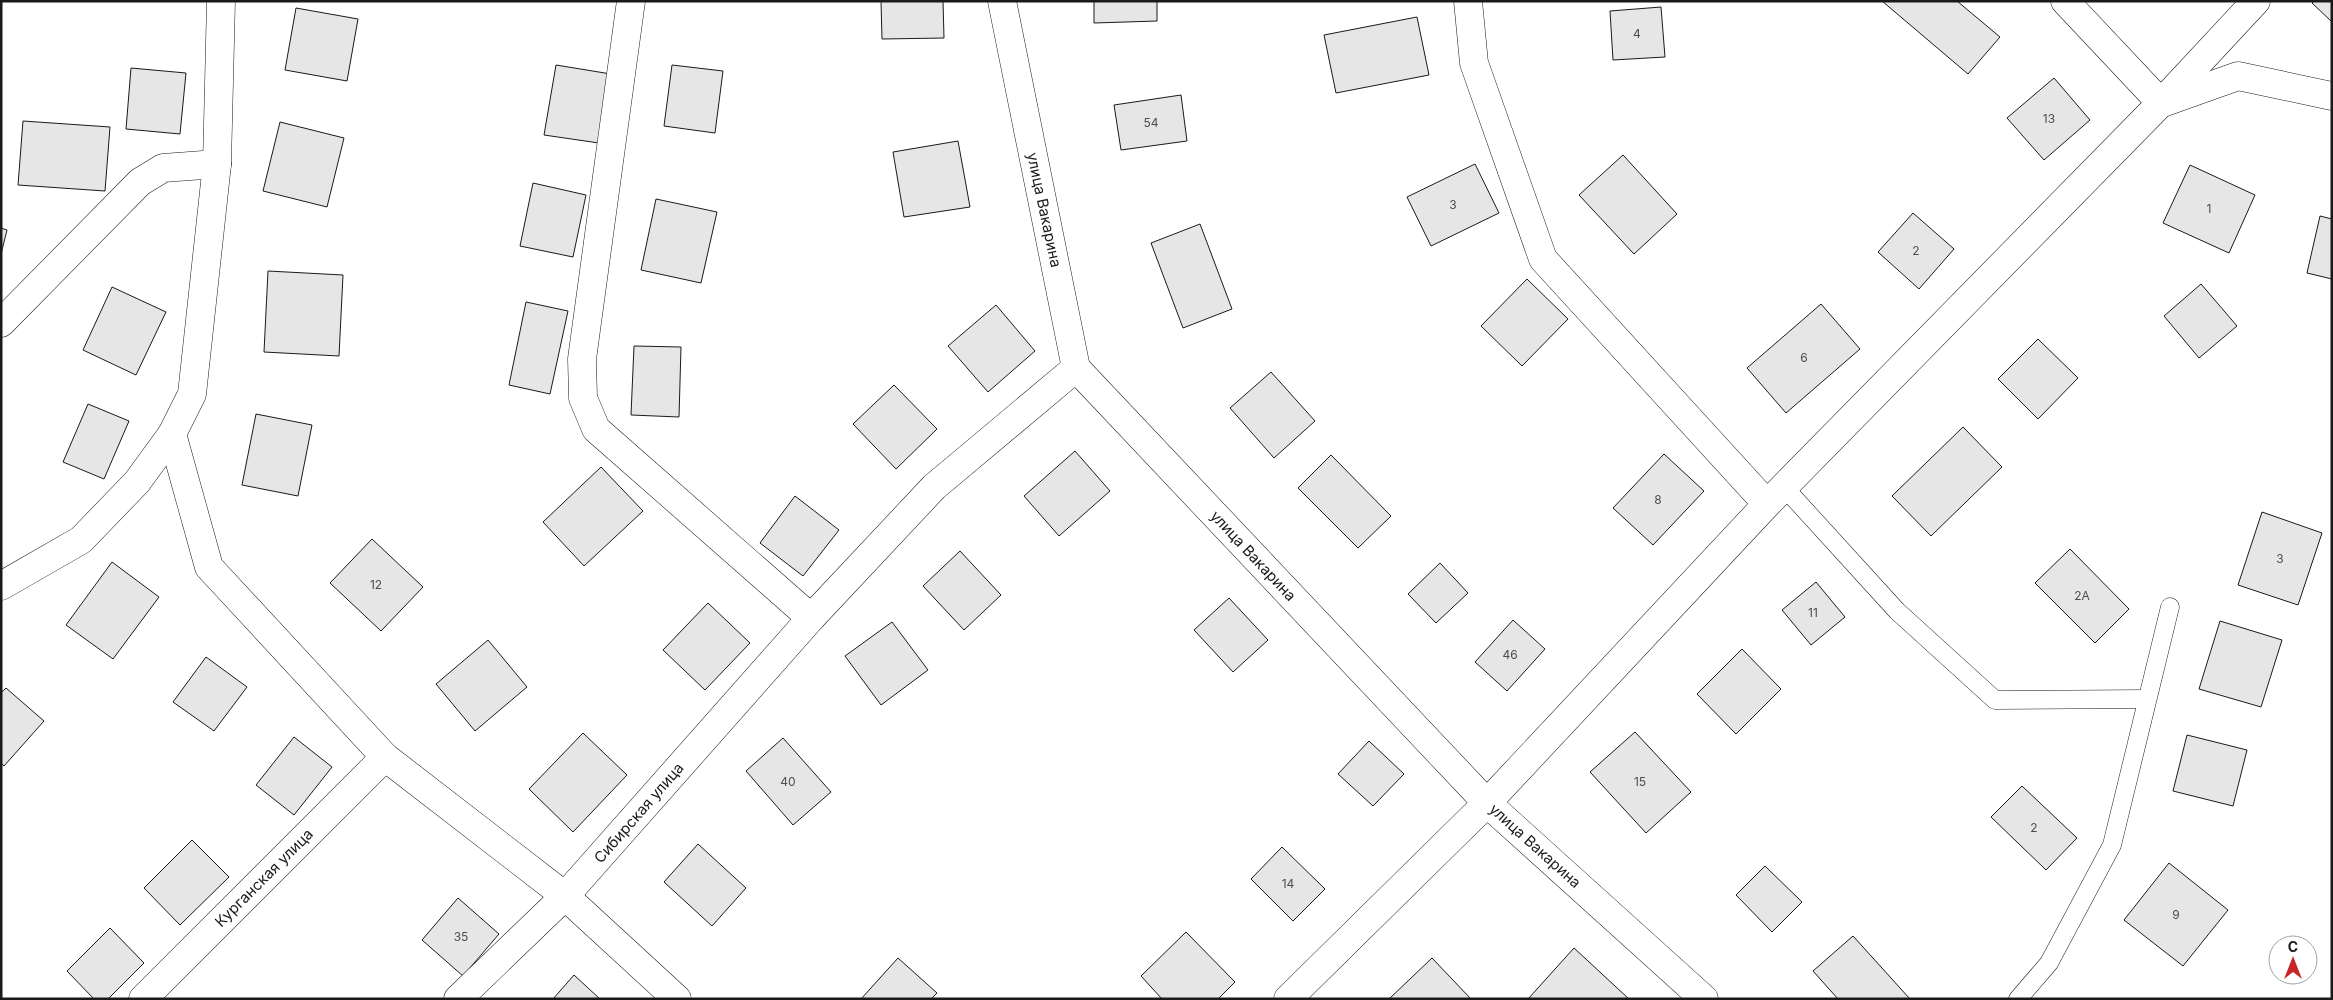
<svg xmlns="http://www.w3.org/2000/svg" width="2333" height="1000" font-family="Inter,sans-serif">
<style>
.building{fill:#e6e6e6;stroke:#1a1a1a}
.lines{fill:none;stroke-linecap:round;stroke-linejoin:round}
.lane-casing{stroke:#1a1a1a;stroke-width:19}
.street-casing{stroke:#1a1a1a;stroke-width:29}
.secondary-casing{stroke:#1a1a1a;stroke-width:29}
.lane{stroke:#fff;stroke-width:18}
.street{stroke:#fff;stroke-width:28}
.secondary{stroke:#fff;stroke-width:28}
.labels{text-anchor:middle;stroke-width:4;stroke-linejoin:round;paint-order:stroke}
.number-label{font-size:12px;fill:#4d4d4d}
.street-label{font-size:15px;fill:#1a1a1a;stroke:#fff}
</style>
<rect width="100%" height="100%" fill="#fff"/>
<g class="building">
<polygon points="881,1 943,1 944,38 882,39"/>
<polygon points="1094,1 1157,1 1157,21 1094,23"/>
<polygon points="1882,1 1957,1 2000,37 1968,74"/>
<polygon points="2314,1 2332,1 2332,22 2312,3"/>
<polygon points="1661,7 1665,57 1613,60 1610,11"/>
<polygon points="296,8 358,19 347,81 285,70"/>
<polygon points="1417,17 1429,75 1336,93 1324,35"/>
<polygon points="556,65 611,74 599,143 544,135"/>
<polygon points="672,65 723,71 715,133 664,126"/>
<polygon points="131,68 186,73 180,134 126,129"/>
<polygon points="2054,78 2090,120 2044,160 2007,118"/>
<polygon points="1181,95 1187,141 1121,150 1114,105"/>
<polygon points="23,121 110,127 105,191 18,185"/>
<polygon points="280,122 344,138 327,207 263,191"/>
<polygon points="958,141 970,207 904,217 893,152"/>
<polygon points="1623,155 1677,214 1634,254 1579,195"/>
<polygon points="1475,164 1499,213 1431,246 1407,197"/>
<polygon points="2190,165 2255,195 2229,253 2163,223"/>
<polygon points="533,183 586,195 573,257 520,246"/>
<polygon points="656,199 717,212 701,283 641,270"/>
<polygon points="1913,213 1954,249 1919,289 1878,252"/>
<polygon points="2320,216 2332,219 2332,279 2307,273"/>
<polygon points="1200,224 1232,309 1183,328 1151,243"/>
<polygon points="1,228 7,230 1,254"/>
<polygon points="268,271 343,275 339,356 264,352"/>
<polygon points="1527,279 1568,319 1522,366 1481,326"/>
<polygon points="2201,284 2237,326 2199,358 2164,316"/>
<polygon points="112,287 166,312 136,375 83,350"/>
<polygon points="526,302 568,311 550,394 509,385"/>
<polygon points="1821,304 1860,349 1786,413 1747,368"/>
<polygon points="996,305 1035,351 988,392 948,346"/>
<polygon points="2038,339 2078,378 2038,419 1998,379"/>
<polygon points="634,346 681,347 679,417 631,415"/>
<polygon points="1271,372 1315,421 1274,458 1230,408"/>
<polygon points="894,385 937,429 896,469 853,424"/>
<polygon points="88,404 129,421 104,479 63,462"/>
<polygon points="256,414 312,425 298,496 242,485"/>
<polygon points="1963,427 2002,467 1931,536 1892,496"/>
<polygon points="1075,451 1110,491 1059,536 1024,496"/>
<polygon points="1664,454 1704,491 1653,545 1613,508"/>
<polygon points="1331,455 1391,516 1358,548 1298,488"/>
<polygon points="601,467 643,511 584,566 543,522"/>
<polygon points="795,496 839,530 803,576 760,543"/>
<polygon points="2262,512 2322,533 2298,605 2238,585"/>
<polygon points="372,539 423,587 381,631 330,583"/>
<polygon points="2070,549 2129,609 2095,643 2035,583"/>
<polygon points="960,551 1001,595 964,630 923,586"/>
<polygon points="112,562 159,597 113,659 66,625"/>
<polygon points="1440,563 1468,593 1436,623 1408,594"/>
<polygon points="1816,582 1845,617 1811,645 1782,610"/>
<polygon points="1229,598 1268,640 1233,672 1194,630"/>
<polygon points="708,603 750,643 705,690 663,650"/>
<polygon points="1513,620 1545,649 1507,691 1475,662"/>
<polygon points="2220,621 2282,640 2261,707 2199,689"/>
<polygon points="892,622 928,670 881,705 845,656"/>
<polygon points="488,640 527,687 475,731 436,684"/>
<polygon points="1742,649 1781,689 1736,734 1697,694"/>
<polygon points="206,657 247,687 214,731 173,702"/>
<polygon points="6,688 44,721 4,766 1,763 1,693"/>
<polygon points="1635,732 1691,792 1646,833 1590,772"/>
<polygon points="583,733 627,775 573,832 529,789"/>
<polygon points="2187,735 2247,750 2233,806 2173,791"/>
<polygon points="294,737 332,767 294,815 256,785"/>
<polygon points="783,738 831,792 793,825 746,771"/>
<polygon points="1369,741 1404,774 1373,806 1338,774"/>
<polygon points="2022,786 2077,838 2046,870 1991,817"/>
<polygon points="192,840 229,877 180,925 144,888"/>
<polygon points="698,844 746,888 712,926 664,882"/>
<polygon points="1282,847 1325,889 1293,921 1251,879"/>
<polygon points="2169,863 2228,910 2183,966 2124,920"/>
<polygon points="1765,866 1802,902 1772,932 1736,895"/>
<polygon points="458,898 499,934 463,976 422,940"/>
<polygon points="110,928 144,963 108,999 94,999 67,971"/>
<polygon points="1186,932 1235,982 1218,999 1162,999 1141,976"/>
<polygon points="1853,936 1910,999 1838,999 1813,971"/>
<polygon points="1574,948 1629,999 1528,999"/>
<polygon points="898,958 937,993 931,999 861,999"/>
<polygon points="1432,958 1471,999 1389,999"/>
<polygon points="574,975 600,999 553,999"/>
</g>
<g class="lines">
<g class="lane-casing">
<g id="lane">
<polyline points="1784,487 1897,611 1995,700 2147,699"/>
<polyline points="2018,999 2049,963 2112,845 2170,607"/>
</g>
</g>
<g class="street-casing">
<g id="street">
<polyline points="221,1 217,164 192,394 172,434 209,567 385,757 565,896 677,999"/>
<polyline points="631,1 582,359 583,398 596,429 811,618 934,487 1076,368"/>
<polyline points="1468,1 1474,63 1543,259 1767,504"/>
<polyline points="2065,1 2161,103"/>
<polyline points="2165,102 2238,76 2332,96"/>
<polyline points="1,323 140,182 163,168 217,164"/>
<polyline points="1,586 81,540 137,482 172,434"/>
<polyline points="143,999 385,757"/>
<polyline points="458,999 565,896 811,618"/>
<polyline points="1288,999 1487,803 1767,504 2161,103 2256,1"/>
</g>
</g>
<g class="secondary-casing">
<polyline id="secondary" points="1002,1 1076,368 1487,803 1704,999"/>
</g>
<use href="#lane" class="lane"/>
<use href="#street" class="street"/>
<use href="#secondary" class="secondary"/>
</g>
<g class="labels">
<g class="number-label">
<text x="1637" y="38">4</text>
<text x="2049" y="123">13</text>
<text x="1151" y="127">54</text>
<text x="1453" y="209">3</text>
<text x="2209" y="213">1</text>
<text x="1916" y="255">2</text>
<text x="1804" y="362">6</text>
<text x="1658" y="504">8</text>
<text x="2280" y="563">3</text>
<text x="376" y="589">12</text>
<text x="2082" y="600">2А</text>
<text x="1813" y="617">11</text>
<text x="1510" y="659">46</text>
<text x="788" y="786">40</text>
<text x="1640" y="786">15</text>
<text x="2034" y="832">2</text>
<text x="1288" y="888">14</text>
<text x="2176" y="919">9</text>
<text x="461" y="941">35</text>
</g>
<g class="street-label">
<text transform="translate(1044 210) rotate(78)" y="5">улица Вакарина</text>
<text transform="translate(1253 556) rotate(47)" y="5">улица Вакарина</text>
<text transform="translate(639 813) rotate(-49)" y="5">Сибирская улица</text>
<text transform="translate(1535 846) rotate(42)" y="5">улица Вакарина</text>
<text transform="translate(264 878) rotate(-45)" y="5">Курганская улица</text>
</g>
</g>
<rect width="2333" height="1000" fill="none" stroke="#1a1a1a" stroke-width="5"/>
<g transform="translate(2293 960)"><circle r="24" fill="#ffffff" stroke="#a3a3a3"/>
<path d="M0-4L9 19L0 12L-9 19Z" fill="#c62828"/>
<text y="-8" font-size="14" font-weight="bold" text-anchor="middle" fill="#1a1a1a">С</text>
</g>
</svg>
